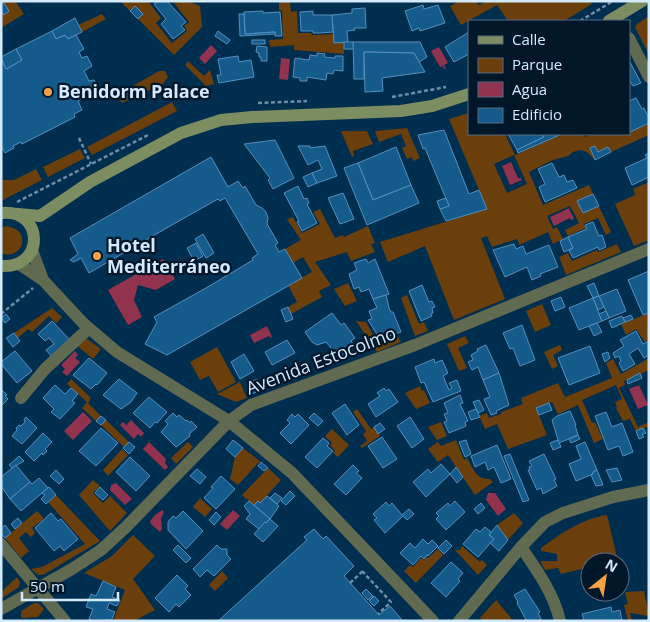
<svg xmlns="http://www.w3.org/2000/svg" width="650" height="622" font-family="'Open Sans',sans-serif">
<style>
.green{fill:#6a3f0c;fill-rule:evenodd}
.water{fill:#91324f}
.building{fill:#145b8c;stroke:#558fbe}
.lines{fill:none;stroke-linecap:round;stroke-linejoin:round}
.path{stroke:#6c8ea9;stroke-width:2.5;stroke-dasharray:4 2.5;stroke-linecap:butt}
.street{stroke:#606a50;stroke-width:12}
.secondary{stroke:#7d8d62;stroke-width:12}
.poi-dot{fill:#f6a247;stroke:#011628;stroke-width:2}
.labels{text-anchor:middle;stroke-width:4.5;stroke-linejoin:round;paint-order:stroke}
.poi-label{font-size:18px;font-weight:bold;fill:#d3eaff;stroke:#011628;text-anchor:start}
.street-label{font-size:18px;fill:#d3eaff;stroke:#011628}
</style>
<rect width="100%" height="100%" fill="#002e4e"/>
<g class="green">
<polygon points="1,1 15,1 24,14 1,28"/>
<polygon points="120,1 148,1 161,18 156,23 172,43 187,31 184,26 189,22 174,3 176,1 187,1 200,6 202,27 174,55 138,19 143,14 135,6 130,11"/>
<polygon points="290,1 291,12 297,11 298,33 311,33 312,35 334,34 334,42 344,42 344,54 294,50 294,45 270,47 269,40 283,39 282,11 279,10 279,2"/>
<polygon points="459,1 476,1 479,5 486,1 590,1 592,4 564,21 508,21 497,5 461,25 450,6"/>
<polygon points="102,14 106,19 82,32 78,25"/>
<polygon points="649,16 649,55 635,27 637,24"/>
<polygon points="188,61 204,76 210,70 214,84 206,86 185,65"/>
<polygon points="159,71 165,71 168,77 163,84 122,103 117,95"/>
<polygon points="172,102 177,111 92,155 87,147"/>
<path d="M469 113V134H505L515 155 562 134H583L585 137 592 134H629V132L649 124V135L611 152 608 147 598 152 595 146 590 149 595 160 587 152 580 150 573 152 568 156 553 160 529 172 543 205 589 185 611 232 606 235 598 218 584 224 586 228 568 236 565 230 579 223 570 206 547 216 553 229 557 227 563 239 553 244 548 232 519 245 517 239 492 247 487 236 481 238 505 299 454 320 425 246 388 262 380 242 487 209 449 119ZM514 155 527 184 507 193 494 164Z"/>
<polygon points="407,128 420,158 413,161 412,157 407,159 402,148 406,146 401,134 379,142 375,131"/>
<polygon points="341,131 367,131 373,144 353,151 354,156 352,157"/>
<polygon points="80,149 85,158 48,177 43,167"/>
<polygon points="36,169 42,180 1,201 1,180 14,180"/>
<polygon points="649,182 649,240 634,246 615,204 635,195 633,189"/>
<polygon points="320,209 335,238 343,235 344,237 368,226 375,243 371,244 375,252 351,261 347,252 315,262 331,285 319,291 322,297 291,314 288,307 297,302 288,285 312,272 303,257 293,263 285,249 301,240 287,219 293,217 302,233 320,224 313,212"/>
<path d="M6 226C33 229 23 262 1 253V228Z"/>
<polygon points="617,244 621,252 566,275 559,257 568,253 572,261 597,250 598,252"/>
<polygon points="348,283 357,301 345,306 334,289"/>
<polygon points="407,295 419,324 424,322 428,331 415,336 401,298"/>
<polygon points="542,304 551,325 535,332 526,311"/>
<polygon points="52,308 62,317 56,323 49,316 32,332 28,329 18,338 14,333"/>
<polygon points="649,313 649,339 645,342 636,329 626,335 621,324"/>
<polygon points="356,321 366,322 377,342 397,335 401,342 377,352"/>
<polygon points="465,336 469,343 458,348 467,368 459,371 447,344"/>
<polygon points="87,339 101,349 93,359 75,344"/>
<polygon points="560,345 562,350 553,355 558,366 552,369 544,352"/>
<polygon points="217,347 236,382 218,392 209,376 200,380 190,362"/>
<polygon points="649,358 649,370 624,381 625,385 619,388 638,427 649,422 649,426 636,431 630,419 623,421 616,408 617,407 615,402 622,399 616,385 582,400 592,423 595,422 603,439 594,443 578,405 558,414 552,402 536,408 547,435 508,449 497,424 485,429 479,416 487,413 489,418 501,414 501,412 523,404 521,398 558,383 565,397 612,378 606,363 613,359 621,374"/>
<polygon points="71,379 91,398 88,403 101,416 96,421 82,408 87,402 67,384"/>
<polygon points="240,382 247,398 236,402 217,394"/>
<polygon points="420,386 422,391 424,390 430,403 416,409 405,393"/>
<polygon points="357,409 371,429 374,427 380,436 362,448 360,446 367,441 363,434 366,431 353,412"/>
<polygon points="106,420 129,442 124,447 101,425"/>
<polygon points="441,422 447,436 437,440 428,427"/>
<polygon points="332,429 349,445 338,457 333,453 335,451 330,445 332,443 325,436"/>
<path d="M456 440 464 460 467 458C473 469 477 480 490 479L493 482 475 495 448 455 438 462 428 449 438 442 441 446Z"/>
<polygon points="188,442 193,447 176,464 171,458"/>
<polygon points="243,448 260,461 238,485 230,479 235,457"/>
<polygon points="122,449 128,455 108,476 103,470"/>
<polygon points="268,468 281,480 260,503 258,501 254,505 242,495"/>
<polygon points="93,480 100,486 93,493 103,503 110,496 127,513 110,531 79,495"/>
<polygon points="56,495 100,541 43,575 38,575 31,569 42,567 85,544 48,502"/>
<polygon points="200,498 212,509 205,517 193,507"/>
<polygon points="37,511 43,517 43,520 32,528 35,533 31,537 26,532 19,538 29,551 21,558 5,538"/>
<polygon points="514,513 523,523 508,540 497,525"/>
<path d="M607 515 618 561 590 562V567L561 574 558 568 545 570 540 561H557V554L541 551V548C562 533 581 519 607 515Z"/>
<polygon points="133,535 155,556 133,579 155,610 134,621 113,621 125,590 84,573 112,556"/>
<polygon points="462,546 480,562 482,560 487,565 478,575 455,550 460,550"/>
<polygon points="438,549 443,555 416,583 404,571 410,565 413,567 421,558 424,560 427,557 428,558"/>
<polygon points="222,571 228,578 215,591 209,585"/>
<polygon points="17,577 20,582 19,587 1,599 1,592"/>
<polygon points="644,591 649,616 630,613 632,621 628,621 624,605 628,604 625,592"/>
<polygon points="496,600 512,619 509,621 483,621 480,618"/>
<polygon points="34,603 38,603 44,609 38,617 21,618 21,611"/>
</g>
<g class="water">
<polygon points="211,45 217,51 205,64 199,58"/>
<polygon points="439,47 448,63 444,65 446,68 444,69 443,66 440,67 431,51"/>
<polygon points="281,58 290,59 288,80 279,79"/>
<polygon points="511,162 518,178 521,178 522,180 510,185 502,166"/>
<polygon points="569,208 574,219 571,220 570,218 554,226 550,217"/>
<polygon points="163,259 175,279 156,290 138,285 134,300 142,317 128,325 108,290"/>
<polygon points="267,326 272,337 270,338 269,336 254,343 250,335"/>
<polygon points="75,351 78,355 75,358 80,362 67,376 62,372 65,369 61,365"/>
<polygon points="639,385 648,405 638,409 629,389"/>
<polygon points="83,412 92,421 73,440 64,431"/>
<polygon points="131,420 144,433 141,437 138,434 134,439 120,425 123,422 128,426 127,424"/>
<polygon points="149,442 166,459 165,463 168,467 165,470 143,449"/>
<polygon points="116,483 132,499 125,505 110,490 111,485"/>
<polygon points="488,493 495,493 506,509 498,516 486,500"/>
<polygon points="162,510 164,512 161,519 162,529 160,532 151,524 150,521 155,515"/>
<polygon points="233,510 240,516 227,530 220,524"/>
</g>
<g class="building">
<polygon points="158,1 167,1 186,22 181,26 185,30 173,39 161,24 166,19 154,4"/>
<polygon points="4,3 9,11 4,15 1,11 1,5"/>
<polygon points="423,5 424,9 438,5 445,23 420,31 419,28 412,31 405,11"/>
<polygon points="135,6 143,14 138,19 130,11"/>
<polygon points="365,8 366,28 354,28 355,30 347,31 348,42 334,43 332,15 352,13 352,9"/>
<polygon points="263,11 263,13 280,12 282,36 275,36 275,32 245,34 244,12"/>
<polygon points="313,11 313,15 332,15 333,32 320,33 313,33 313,31 301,31 300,12"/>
<polygon points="239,14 244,14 245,34 275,32 275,34 240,36"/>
<polygon points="75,18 82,32 68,39 65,35 56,39 52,31"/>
<polygon points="52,31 56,39 65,35 68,39 76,35 84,49 79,52 82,58 87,56 92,66 84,71 89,81 94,80 98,88 94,90 96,94 87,99 86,96 78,101 82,110 74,114 75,117 22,144 21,142 13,146 14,148 5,153 1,145 1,58 6,69 22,60 16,49"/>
<polygon points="218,31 230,40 227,44 215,36"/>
<polygon points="469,32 469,54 454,62 445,47"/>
<rect x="252" y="40" width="13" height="4"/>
<polygon points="344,42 353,42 354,49 344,49"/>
<polygon points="353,42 420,42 427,57 419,62 414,53 364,52 364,79 354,79"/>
<polygon points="257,46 267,47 267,61 261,61 261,57 259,57 259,53 256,52"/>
<polygon points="16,49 22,60 6,69 1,57"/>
<polygon points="364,52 414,53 425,72 382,78 383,91 365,92"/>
<polygon points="317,53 325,54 324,57 335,58 335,56 343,56 343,71 334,70 333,74 327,73 326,80 307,77 307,81 300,81 300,78 293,77 295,58 309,60 310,55 317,56"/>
<polygon points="238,56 239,62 251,60 254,77 219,83 217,75 221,75 218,59"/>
<polygon points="630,62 641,83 633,86 629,80 629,63"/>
<polygon points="636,98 642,109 644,108 649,118 649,123 630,132 629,129 629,101"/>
<polygon points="444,130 469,194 479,190 487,209 446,221 440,209 449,206 425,148 423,149 418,135"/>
<polygon points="508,134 542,134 544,137 517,150"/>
<polygon points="542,134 562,134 518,153 517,150 544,137"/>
<polygon points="275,140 294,178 273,189 268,180 270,178 244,144"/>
<polygon points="298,146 310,146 310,148 325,146 337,176 317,183 312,173 322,169 318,160 308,165"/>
<polygon points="595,146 598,152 608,147 611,152 595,160 590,148"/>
<polygon points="396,147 411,185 373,200 358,163"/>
<polygon points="649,153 649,177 632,185 625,168 647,158 645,155"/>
<polygon points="211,157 228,187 238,181 243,188 245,186 256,205 262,208 266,212 268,218 267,224 278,243 275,245 279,252 285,249 302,278 167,355 145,344 157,322 154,317 206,288 253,260 252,258 258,254 225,198 220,201 218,199 170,226 89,273 81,258 74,262 70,260 78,254 70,238"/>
<polygon points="358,163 373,200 411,185 419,203 367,225 344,168"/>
<polygon points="552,163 559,177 564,175 567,182 573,180 577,188 545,202 539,187 545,184 538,169"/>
<polygon points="312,173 317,183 308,187 303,177"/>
<polygon points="298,186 304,199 307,198 309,203 307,204 317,223 302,231 297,222 299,221 284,193"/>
<polygon points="343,193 354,219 340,224 328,198"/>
<polygon points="593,194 599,206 583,213 577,201"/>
<polygon points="446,198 449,206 440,209 437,201"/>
<polygon points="593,222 599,236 602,235 606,247 599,250 598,247 573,258 569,250 573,248 568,237 587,229 585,225"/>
<polygon points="203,234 214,253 206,258 195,239"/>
<polygon points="568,237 573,248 564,252 560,241"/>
<polygon points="196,243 203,256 194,261 187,248"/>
<polygon points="514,244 516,249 523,246 526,254 549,245 558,267 540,274 541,276 532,280 527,267 505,277 493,250"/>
<polygon points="366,259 368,263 375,259 389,294 373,299 369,289 361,292 359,287 354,289 349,274 357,270 354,263"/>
<polygon points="649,271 649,313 643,315 628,280"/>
<polygon points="594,283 599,296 593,298 587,286"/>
<polygon points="422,285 429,302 432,301 435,307 432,308 433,313 431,314 432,316 421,321 409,291"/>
<polygon points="617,289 626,311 609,318 599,296"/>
<polygon points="386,295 389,308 391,312 393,312 401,332 380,339 368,320 372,319 369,311 377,308 373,299"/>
<polygon points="599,296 604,307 598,310 593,298"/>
<polygon points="561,297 565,307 555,311 551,301"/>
<polygon points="593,298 602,321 579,330 569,308"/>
<polygon points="288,307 293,319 286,322 281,310"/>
<polygon points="606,311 609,318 602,321 599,314"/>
<polygon points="332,313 341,325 344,323 355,338 351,341 353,344 346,349 348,352 339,358 326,342 317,345 312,342 305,332"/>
<polygon points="6,314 10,319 5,323 1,318"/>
<polygon points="631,315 633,319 625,322 623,318"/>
<polygon points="622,316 625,322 612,328 609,321"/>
<polygon points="52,321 70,340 51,356 46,350 54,344 49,338 45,341 38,334"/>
<polygon points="597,323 602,332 594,336 589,326"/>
<polygon points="522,325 535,360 520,366 513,348 510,349 503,333"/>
<polygon points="636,331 643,344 649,341 649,355 644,358 638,348 629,354 635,364 623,371 619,363 621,361 619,356 615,358 613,353 624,346 620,340"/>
<polygon points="14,333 20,341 13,347 6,338"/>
<polygon points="287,340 295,353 272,365 265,352"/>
<polygon points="486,345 499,373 483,380 478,367 472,370 468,362 473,360 471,355 478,351 477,349"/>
<polygon points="590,346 600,373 569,385 558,358"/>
<polygon points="15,351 32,371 17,383 1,364 1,362"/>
<polygon points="608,352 610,358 605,362 602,354"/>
<polygon points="244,354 254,371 240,379 231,362"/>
<polygon points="89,358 107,373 97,385 96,384 91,389 73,375"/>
<polygon points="434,359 435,363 442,360 448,373 443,376 449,390 452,388 449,383 457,380 461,391 433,402 424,382 421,383 415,367"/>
<polygon points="499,373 509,405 496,411 497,413 491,415 484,399 490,397 483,380"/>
<polygon points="640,373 642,378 628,384 627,380"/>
<polygon points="119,379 137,393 131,402 121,409 103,395"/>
<polygon points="257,379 259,384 249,387 248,383"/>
<polygon points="55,385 65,394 71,388 78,394 72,401 75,403 60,419 51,412 54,409 43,398"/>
<polygon points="260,385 262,390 249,395 247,390"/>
<polygon points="384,388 386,391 389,389 398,402 376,417 368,404 380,396 377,393"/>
<polygon points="1,389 7,395 5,396 8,399 1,406"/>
<polygon points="460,395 463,403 460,404 468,421 465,422 466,426 449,433 444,422 447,421 444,414 448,413 444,403"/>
<polygon points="149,397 167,412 157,423 155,422 150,428 133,413"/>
<polygon points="479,400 484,410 478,413 473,402"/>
<polygon points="549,403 552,410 539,415 536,408"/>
<polygon points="345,404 359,425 347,435 332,413"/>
<polygon points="476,409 480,417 471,420 468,412"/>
<polygon points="570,411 576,425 575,425 578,435 559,443 552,420 557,416"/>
<polygon points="606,412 612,427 622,423 633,452 623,456 619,446 608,450 595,416"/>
<polygon points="173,413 177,417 179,415 186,421 187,420 190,423 191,421 197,427 189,434 190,436 176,447 161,432 168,424 165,421"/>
<polygon points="314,413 323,421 318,426 309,418"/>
<polygon points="292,414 295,417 298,414 309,425 291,444 280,433 290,423 287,420"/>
<polygon points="101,416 106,420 101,425 96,421"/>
<polygon points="26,417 37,428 22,444 12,436 17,430 16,428 19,425 21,426 25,422 24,420"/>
<polygon points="410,417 424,439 412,448 397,426"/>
<polygon points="380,423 385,429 378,434 374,427"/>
<polygon points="101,428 118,443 96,466 79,451"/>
<polygon points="643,428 646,433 642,434 644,437 639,439 636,431"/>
<polygon points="43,433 52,442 45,449 47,451 43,455 42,453 34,461 25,452"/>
<polygon points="578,435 580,439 571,443 569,439"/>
<polygon points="382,437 397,459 383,468 368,446"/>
<polygon points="323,438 329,443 327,446 333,451 317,468 305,457"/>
<polygon points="233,440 243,448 235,457 226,449"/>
<polygon points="466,440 471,454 465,457 459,442"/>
<polygon points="558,440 561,447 553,450 550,443"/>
<polygon points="129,442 135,447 129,454 123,448"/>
<polygon points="585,442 597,470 593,472 593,474 576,481 569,464 581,459 576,446"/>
<polygon points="497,445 511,479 501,483 494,467 488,470 485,462 475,467 471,456"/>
<polygon points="510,454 529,500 523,502 504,456"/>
<polygon points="544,454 556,479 554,480 557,486 543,494 541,488 537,490 528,470 530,470 529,467 532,466 529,461"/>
<polygon points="19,456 24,461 12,468 9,465"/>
<polygon points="130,457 150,476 136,491 116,472"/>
<polygon points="261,462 268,468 264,471 258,466"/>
<polygon points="441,464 450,474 426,497 413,482 428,469 431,473"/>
<polygon points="16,465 30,482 10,499 1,486 1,477"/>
<polygon points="353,465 359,471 356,473 362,478 346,495 334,484"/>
<polygon points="456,467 463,477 457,483 450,474"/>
<polygon points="617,468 622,480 612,482 606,470"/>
<polygon points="197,469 206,477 200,484 190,476"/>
<polygon points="56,470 64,479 59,484 50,476"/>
<polygon points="597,470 603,485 596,486 591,475 593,474 593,472"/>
<polygon points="221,476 235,489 216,509 204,498 213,488 211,487"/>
<polygon points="39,478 48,488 21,511 10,499 30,482 32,484"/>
<polygon points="49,487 56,495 46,504 41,499 45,495 42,493"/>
<polygon points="100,487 108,495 103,500 95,493"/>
<polygon points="290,491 295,496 286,505 281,501"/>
<polygon points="275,493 282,498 277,504 270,498"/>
<polygon points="267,496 279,506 270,519 254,505 258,501 260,503"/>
<polygon points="249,501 270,519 259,529 246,519 250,514 244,506"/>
<polygon points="455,501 465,512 446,530 436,519 439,516 436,513 448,503 450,506"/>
<polygon points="386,502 389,506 392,503 402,515 409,509 414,514 407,520 403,516 385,533 374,520 377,518 373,514"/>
<polygon points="481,503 485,508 478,514 474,509"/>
<polygon points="183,511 203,531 186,549 168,530 168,522 173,516 176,518"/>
<polygon points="216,512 221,517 214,525 209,520"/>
<polygon points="51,513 58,521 61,519 78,539 64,551 60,546 54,551 35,528"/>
<polygon points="18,518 22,523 15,529 11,524"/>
<polygon points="270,519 278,526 263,542 254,534 265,522 266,523"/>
<polygon points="5,525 11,533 5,538 1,534 1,528"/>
<polygon points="497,525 508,540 499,551 490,543 494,539 489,535"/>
<polygon points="485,527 491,532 489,535 494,539 478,557 463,544 476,529 480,532"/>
<polygon points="314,529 323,539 326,536 354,566 344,576 379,615 390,606 403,621 218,621 307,540 304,537"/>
<polygon points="423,539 428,544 432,540 438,546 428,556 427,555 424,559 421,556 413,565 400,553 410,543 415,548"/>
<polygon points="446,540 452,546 444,554 438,548"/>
<polygon points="178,545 191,558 186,563 173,550"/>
<polygon points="217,545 221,549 227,549 227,555 231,559 214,576 207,570 200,577 193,569"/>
<polygon points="451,562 463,573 458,579 460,581 446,597 431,583"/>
<polygon points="177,575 188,586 185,589 191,595 179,607 176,604 169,612 155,598"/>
<polygon points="103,581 116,587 112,597 120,600 117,606 109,603 107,609 115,612 111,621 107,619 106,621 94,621 89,619 93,609 86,607 91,594 96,596"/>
<polygon points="366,589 373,596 368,600 362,593"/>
<polygon points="525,589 540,612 538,613 541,619 539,621 526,620 517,603 518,602 514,595"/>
<polygon points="374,596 379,601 374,606 369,601"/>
<polygon points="611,607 612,612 620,610 622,621 584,621 582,614"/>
</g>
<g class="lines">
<g class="path">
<polyline points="580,21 613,1"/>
<polyline points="392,97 446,87"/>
<polyline points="258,103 307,101"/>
<polyline points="79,138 91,164"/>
<polyline points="17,202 150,134"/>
<polyline points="1,314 33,288"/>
<polyline points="362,571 391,602 378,614"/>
<polyline points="350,583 364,570"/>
</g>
<g class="street">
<polyline points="629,38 649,77"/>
<polyline points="32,250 43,280"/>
<polyline points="19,264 43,280 83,323 117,352 229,421 292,473 433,621"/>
<polyline points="21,398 45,369 88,329"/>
<polyline points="1,544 65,621"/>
<path d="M521 547C537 570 554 594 560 621"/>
<polyline points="1,609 72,569 101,550 125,528 229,421 251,405 415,345 649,249"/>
<polyline points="459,621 521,547 545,522 563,513 613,497 649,490"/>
</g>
<g class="secondary">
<polyline points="609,21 642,1"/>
<path d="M1 213C44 208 46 269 1 266"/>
<polyline points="18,214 40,216 90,182 181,133 221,120 252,117 401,111 432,106 469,94"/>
</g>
</g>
<g class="poi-dot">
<circle cx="48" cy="92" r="5"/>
<circle cx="97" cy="256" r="5"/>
</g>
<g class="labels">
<g class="poi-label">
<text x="58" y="98">Benidorm Palace</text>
<text x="107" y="252">Hotel<tspan x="107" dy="21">Mediterráneo</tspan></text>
</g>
<g class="street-label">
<text transform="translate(321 361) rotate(-21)" y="6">Avenida Estocolmo</text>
</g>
</g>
<rect width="650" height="622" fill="none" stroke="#d3eaff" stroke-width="5"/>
<rect x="468" y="20" width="162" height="115" fill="#011628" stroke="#556b7e"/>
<rect x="478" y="36" width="25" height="8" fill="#7d8d62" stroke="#556b7e"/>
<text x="512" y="45" font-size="15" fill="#d3eaff">Calle</text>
<rect x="478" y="58" width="25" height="15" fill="#6a3f0c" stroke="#556b7e"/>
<text x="512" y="70" font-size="15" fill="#d3eaff">Parque</text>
<rect x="478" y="82" width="25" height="15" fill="#91324f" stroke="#556b7e"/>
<text x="512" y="95" font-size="15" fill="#d3eaff">Agua</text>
<rect x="478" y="108" width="25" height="15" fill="#145b8c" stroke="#556b7e"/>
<text x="512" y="120" font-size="15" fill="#d3eaff">Edificio</text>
<g transform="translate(605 577) rotate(30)"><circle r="24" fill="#011628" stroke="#556b7e"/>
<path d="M0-4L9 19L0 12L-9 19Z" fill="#f6a247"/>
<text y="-8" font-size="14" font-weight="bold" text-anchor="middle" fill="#d3eaff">N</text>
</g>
<path d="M22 592v8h96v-8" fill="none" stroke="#d3eaff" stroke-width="2.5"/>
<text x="30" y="592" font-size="15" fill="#d3eaff" stroke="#011628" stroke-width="4" paint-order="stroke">50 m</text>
</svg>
